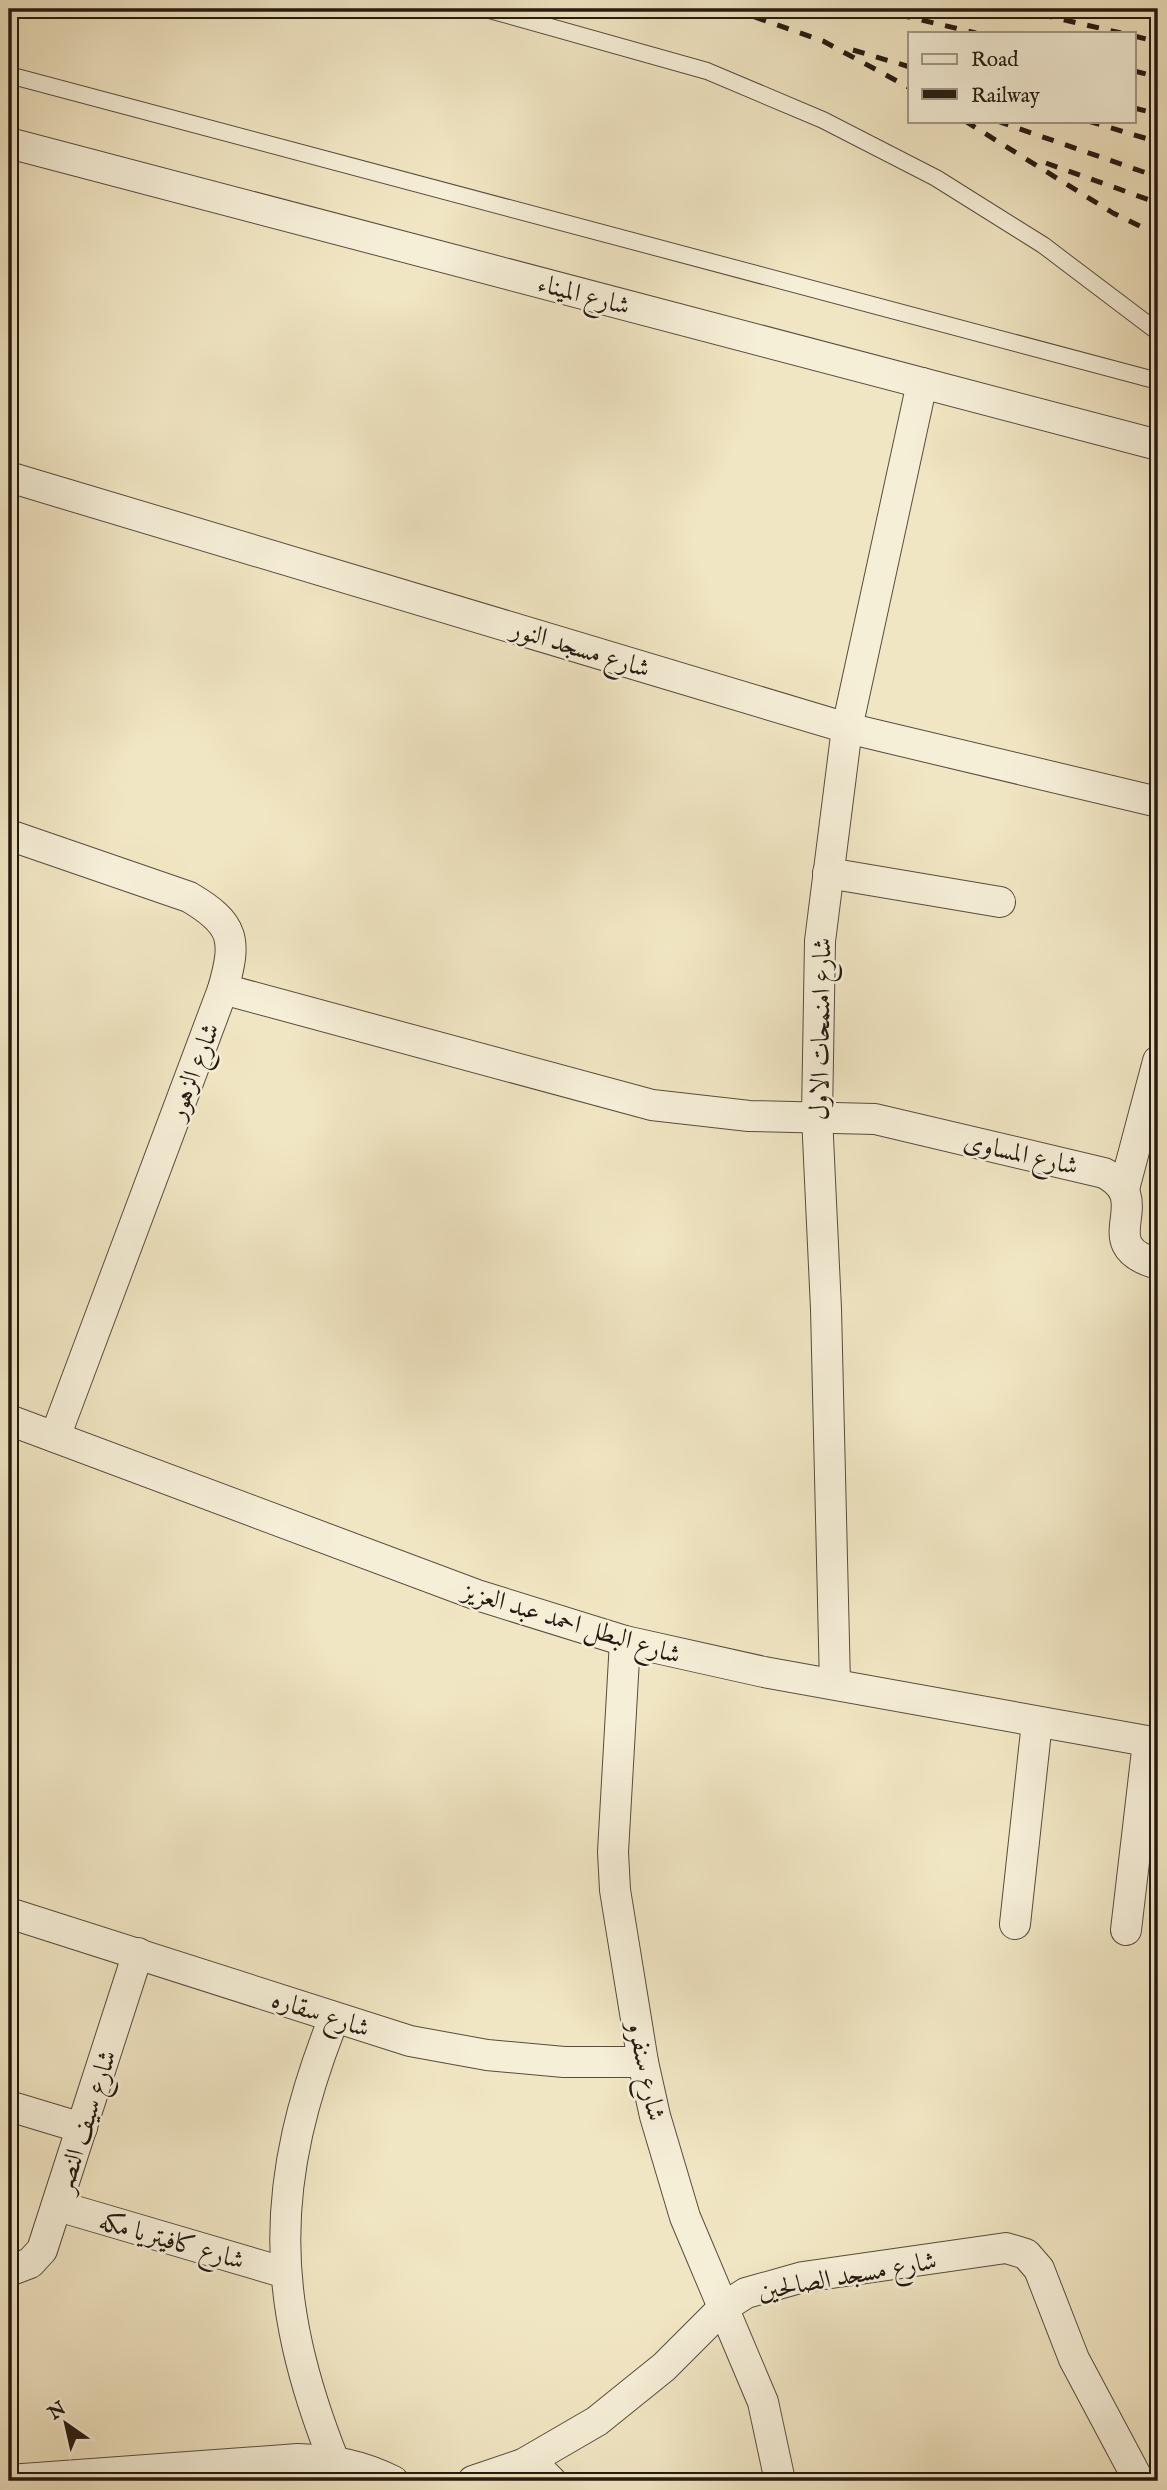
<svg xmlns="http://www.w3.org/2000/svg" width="1167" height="2490" font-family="'IM FELL English',Amiri,serif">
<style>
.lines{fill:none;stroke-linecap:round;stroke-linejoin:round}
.lane-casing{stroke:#574d3e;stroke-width:18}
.street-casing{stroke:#574d3e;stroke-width:32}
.lane{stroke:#f6efd8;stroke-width:16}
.street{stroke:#f6efd8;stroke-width:30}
.rail{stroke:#241a11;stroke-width:5;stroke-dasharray:12 12;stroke-linecap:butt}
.labels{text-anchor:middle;stroke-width:5;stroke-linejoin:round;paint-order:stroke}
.street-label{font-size:26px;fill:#241a11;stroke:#f6efd8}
</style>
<rect width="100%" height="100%" fill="#f1e6c3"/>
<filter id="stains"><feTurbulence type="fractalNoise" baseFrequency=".00286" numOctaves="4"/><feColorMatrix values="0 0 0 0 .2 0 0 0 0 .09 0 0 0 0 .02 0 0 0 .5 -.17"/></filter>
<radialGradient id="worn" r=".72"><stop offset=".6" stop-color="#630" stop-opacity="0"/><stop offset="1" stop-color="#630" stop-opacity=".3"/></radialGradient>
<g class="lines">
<g class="lane-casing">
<g id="lane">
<polyline points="486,9 707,71 823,120 936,178 1043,245 1158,332"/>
<polyline points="9,75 1158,381"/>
</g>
</g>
<g class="street-casing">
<g id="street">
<polyline points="9,143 1158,445"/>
<polyline points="9,477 847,728 1158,802"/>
<path d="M9 835 189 897C235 924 237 940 223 989L55 1437"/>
<polyline points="828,873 1000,902"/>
<path d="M223 989 652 1105 749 1116 875 1119 1104 1173C1159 1201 1088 1245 1158 1264"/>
<polyline points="1124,1189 1158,1061"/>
<polyline points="9,1420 477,1595 625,1641 764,1672 1158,1743"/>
<polyline points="625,1641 613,1852 615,1890 643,2062 655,2116 685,2217 763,2402 780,2481"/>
<polyline points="835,1684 826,1309 817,1116 820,941 847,728 922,383"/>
<polyline points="9,1913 410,2041 487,2055 564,2062 643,2062"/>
<polyline points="1015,1924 1037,1722"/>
<polyline points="1126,1930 1148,1742"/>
<path d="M334 2018C269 2182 269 2297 334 2461"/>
<polyline points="9,2106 82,2128"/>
<polyline points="58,2206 286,2273"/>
<polyline points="9,2271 30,2263 42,2250 138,1953"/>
<polyline points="523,2464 541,2471 551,2481"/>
<path d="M9 2480 298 2459C333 2460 361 2465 393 2481"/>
<polyline points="473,2481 523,2464 597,2421 664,2367 724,2307 746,2293 803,2277 1006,2248 1026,2254 1039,2269 1074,2359 1139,2481"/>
</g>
</g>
<use href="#lane" class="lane"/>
<use href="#street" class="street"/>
<g class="rail">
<polyline points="732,9 823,41 910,88"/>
<polyline points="875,9 976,33"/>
<polyline points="1017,9 1121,33"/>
<polyline points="1134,36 1158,42"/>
<polyline points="853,50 910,67"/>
<polyline points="1134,71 1158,77"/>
<polyline points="1134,108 1158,114"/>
<polyline points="965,121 1113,213 1158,235"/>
<polyline points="997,121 1158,177"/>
<polyline points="1088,121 1158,142"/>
<polyline points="1046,163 1158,203"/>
</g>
</g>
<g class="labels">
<g class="street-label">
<text transform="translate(584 294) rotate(15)" y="9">شارع الميناء</text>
<text transform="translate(581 648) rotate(17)" y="9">شارع مسجد النور</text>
<text transform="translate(820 1029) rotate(-89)" y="9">شارع امنمحات الاول</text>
<text transform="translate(193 1071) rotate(-69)" y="9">شارع الزهور</text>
<text transform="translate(1021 1153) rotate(13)" y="9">شارع المساوى</text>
<text transform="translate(572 1622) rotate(17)" y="9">شارع البطل احمد عبد العزيز</text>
<text transform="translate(321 2013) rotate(18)" y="9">شارع سقاره</text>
<text transform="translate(647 2071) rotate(78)" y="9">شارع سنفرو</text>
<text transform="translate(85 2121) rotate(-72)" y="9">شارع سيف النصر</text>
<text transform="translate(172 2240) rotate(16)" y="9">شارع كافيتريا مكه</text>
<text transform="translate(847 2275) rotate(-10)" y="9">شارع مسجد الصالحين</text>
</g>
</g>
<rect width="1167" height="2490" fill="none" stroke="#f1e6c3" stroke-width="35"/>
<rect x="10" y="10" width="1146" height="2469" fill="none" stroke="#241a11" stroke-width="3.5"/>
<rect x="18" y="18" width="1132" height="2455" fill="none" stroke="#241a11" stroke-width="2"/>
<rect x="908" y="32" width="228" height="91" fill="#f6efd8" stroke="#a29a88" stroke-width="2"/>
<rect x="922" y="54" width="35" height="10" fill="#f6efd8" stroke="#a29a88" stroke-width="2"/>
<text x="971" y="66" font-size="21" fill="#241a11">Road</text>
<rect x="922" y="89" width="35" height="10" fill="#241a11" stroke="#a29a88" stroke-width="2"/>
<text x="971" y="102" font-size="21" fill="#241a11">Railway</text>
<g transform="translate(66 2424) rotate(326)" stroke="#f6efd8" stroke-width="5" paint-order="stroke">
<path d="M0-5L12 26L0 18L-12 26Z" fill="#241a11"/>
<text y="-10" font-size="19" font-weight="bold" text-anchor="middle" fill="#241a11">N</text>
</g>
<rect width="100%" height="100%" filter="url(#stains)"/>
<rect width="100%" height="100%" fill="url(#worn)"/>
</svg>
